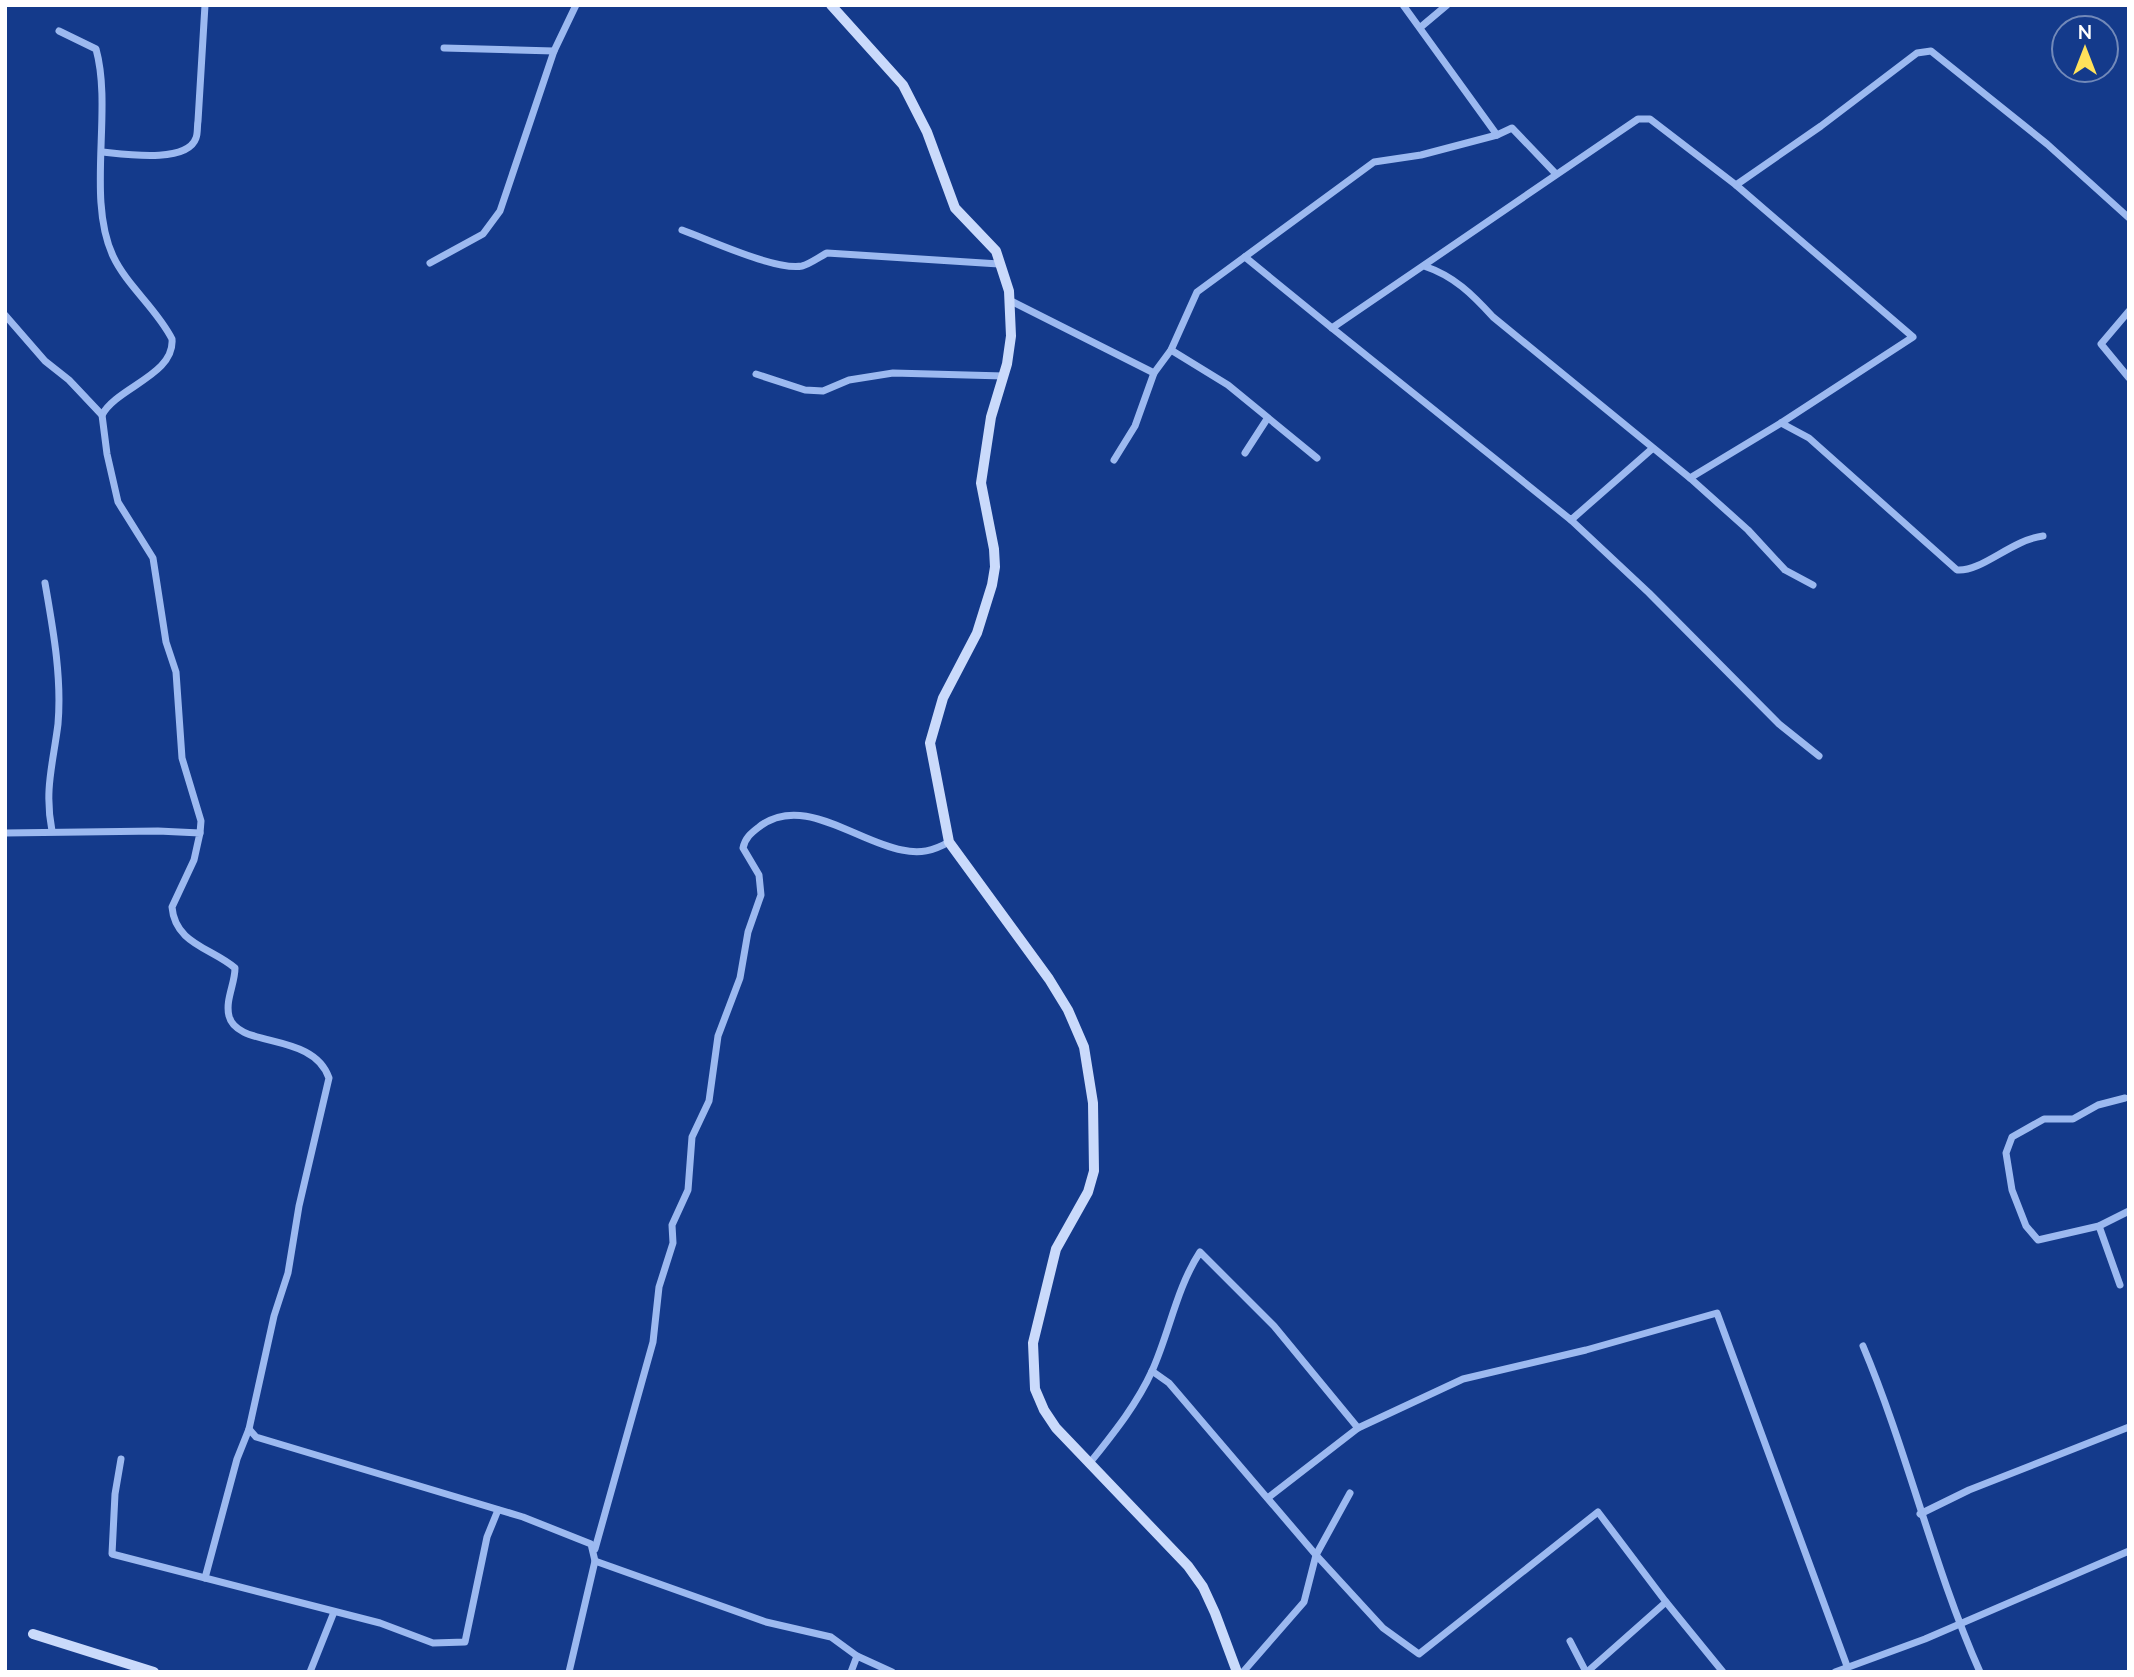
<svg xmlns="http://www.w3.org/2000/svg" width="2134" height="1677" font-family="Mulish,sans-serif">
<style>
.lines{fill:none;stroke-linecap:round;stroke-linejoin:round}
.street{stroke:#9cb9f0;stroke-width:7}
.secondary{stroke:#cadafb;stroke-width:10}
</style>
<rect width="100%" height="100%" fill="#143a8b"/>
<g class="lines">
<g class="street">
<polyline points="1403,5 1497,135"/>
<polyline points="1422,26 1447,5"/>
<path d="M59 31 96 49C113 110 86 198 113 256 127 286 157 309 172 339 175 375 117 387 102 415"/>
<polyline points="444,48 554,51"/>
<path d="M102 152C123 154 187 164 196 138 198 133 197 126 198 121L205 5"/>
<polyline points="1736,185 1821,126 1917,53 1931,51 2047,144 2129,218"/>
<path d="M682 230C710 240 776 271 802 266 810 264 819 257 827 253L999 264"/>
<polyline points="1245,257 1332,328"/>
<polyline points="430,263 483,234 500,211 554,51 576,5"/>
<path d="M1424 266C1454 276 1472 294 1493 317L1690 478 1781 423 1913 337 1736 185 1650 119H1638L1332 328 1571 520 1653 448"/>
<polyline points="1009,300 1154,373 1171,350 1197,292 1374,162 1421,155 1497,135 1512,128 1556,174"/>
<polyline points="2129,311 2101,344 2129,378"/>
<polyline points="5,315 45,361 69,380 102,415 107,454 118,502 153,558 166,642 176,672 182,758 201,821 200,833"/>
<polyline points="1171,350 1228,385 1317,458"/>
<polyline points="756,374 805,390 823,391 849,380 893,373 1004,376"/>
<path d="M1781 423 1809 438 1957 570C1982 572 2011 540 2043 536"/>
<polyline points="1245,453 1267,419"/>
<polyline points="1114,460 1135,426 1154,373"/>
<polyline points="1690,478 1748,530 1785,570 1813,585"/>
<polyline points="1571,520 1649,593 1779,724 1819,756"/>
<path d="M45 583C53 629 62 677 58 724 53 764 44 790 52 831"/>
<path d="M5 833 158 831 200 833 194 860 172 907C175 944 212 948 235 968 235 984 225 1000 229 1016 237 1049 313 1031 329 1078L299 1206 288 1273 274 1316 249 1429 256 1437 523 1517 591 1544 595 1561 569 1672"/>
<polyline points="2125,1098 2098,1105 2073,1119 2044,1119 2012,1137 2006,1153 2012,1190 2026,1226 2038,1240 2099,1226 2129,1211"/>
<polyline points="2099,1226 2120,1285"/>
<path d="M1863 1346C1908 1453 1933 1566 1980 1672"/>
<polyline points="1152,1371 1169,1383 1316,1555 1383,1628 1419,1654 1598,1512 1666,1602"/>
<polyline points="1358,1428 1463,1379 1586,1350 1717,1313 1847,1666"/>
<polyline points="121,1459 115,1494 112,1554 380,1623 433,1643 465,1642 487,1537 498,1510"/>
<path d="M1089 1464C1112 1435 1136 1406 1152 1371 1170 1331 1176 1289 1200 1252L1274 1326 1358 1428 1269 1497"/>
<polyline points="1920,1514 1969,1490 2129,1427"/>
<path d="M595 1549 653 1342 659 1287 673 1243 672 1225 688 1190 692 1137 709 1101 718 1036 740 978 748 932 761 895 759 875 743 848C745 838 751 833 759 827 802 793 857 842 902 850 920 854 933 851 949 842"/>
<polyline points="595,1561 766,1622 831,1637 857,1656"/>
<polyline points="205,1578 237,1459 249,1429"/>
<polyline points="1570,1641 1586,1672"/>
<polyline points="310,1672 334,1612"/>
<polyline points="851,1672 857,1656 892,1672"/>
<polyline points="1243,1672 1304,1602 1316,1555 1350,1493"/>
<polyline points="1587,1672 1666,1602 1723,1672"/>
<polyline points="1835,1672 1925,1639 2129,1551"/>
</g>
<g class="secondary">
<polyline points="831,5 903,85 927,132 955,208 996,251 1009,291 1011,336 1007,364 991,417 981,483 994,549 995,567 992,585 977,633 943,698 930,743 949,842 1049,979 1068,1010 1084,1047 1093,1103 1094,1171 1088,1192 1056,1249 1033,1343 1035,1389 1044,1410 1056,1428 1188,1566 1203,1587 1215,1613 1237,1672"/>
<polyline points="33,1634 154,1672"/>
</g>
</g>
<rect width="2134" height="1677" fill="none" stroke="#ffffff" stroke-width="14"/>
<g transform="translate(2085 49)"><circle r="33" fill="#143a8b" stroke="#7289b9" stroke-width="2"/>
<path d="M0-5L12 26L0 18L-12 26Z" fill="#ffe25b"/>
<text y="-10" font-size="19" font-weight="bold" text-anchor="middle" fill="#ffffff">N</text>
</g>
</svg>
